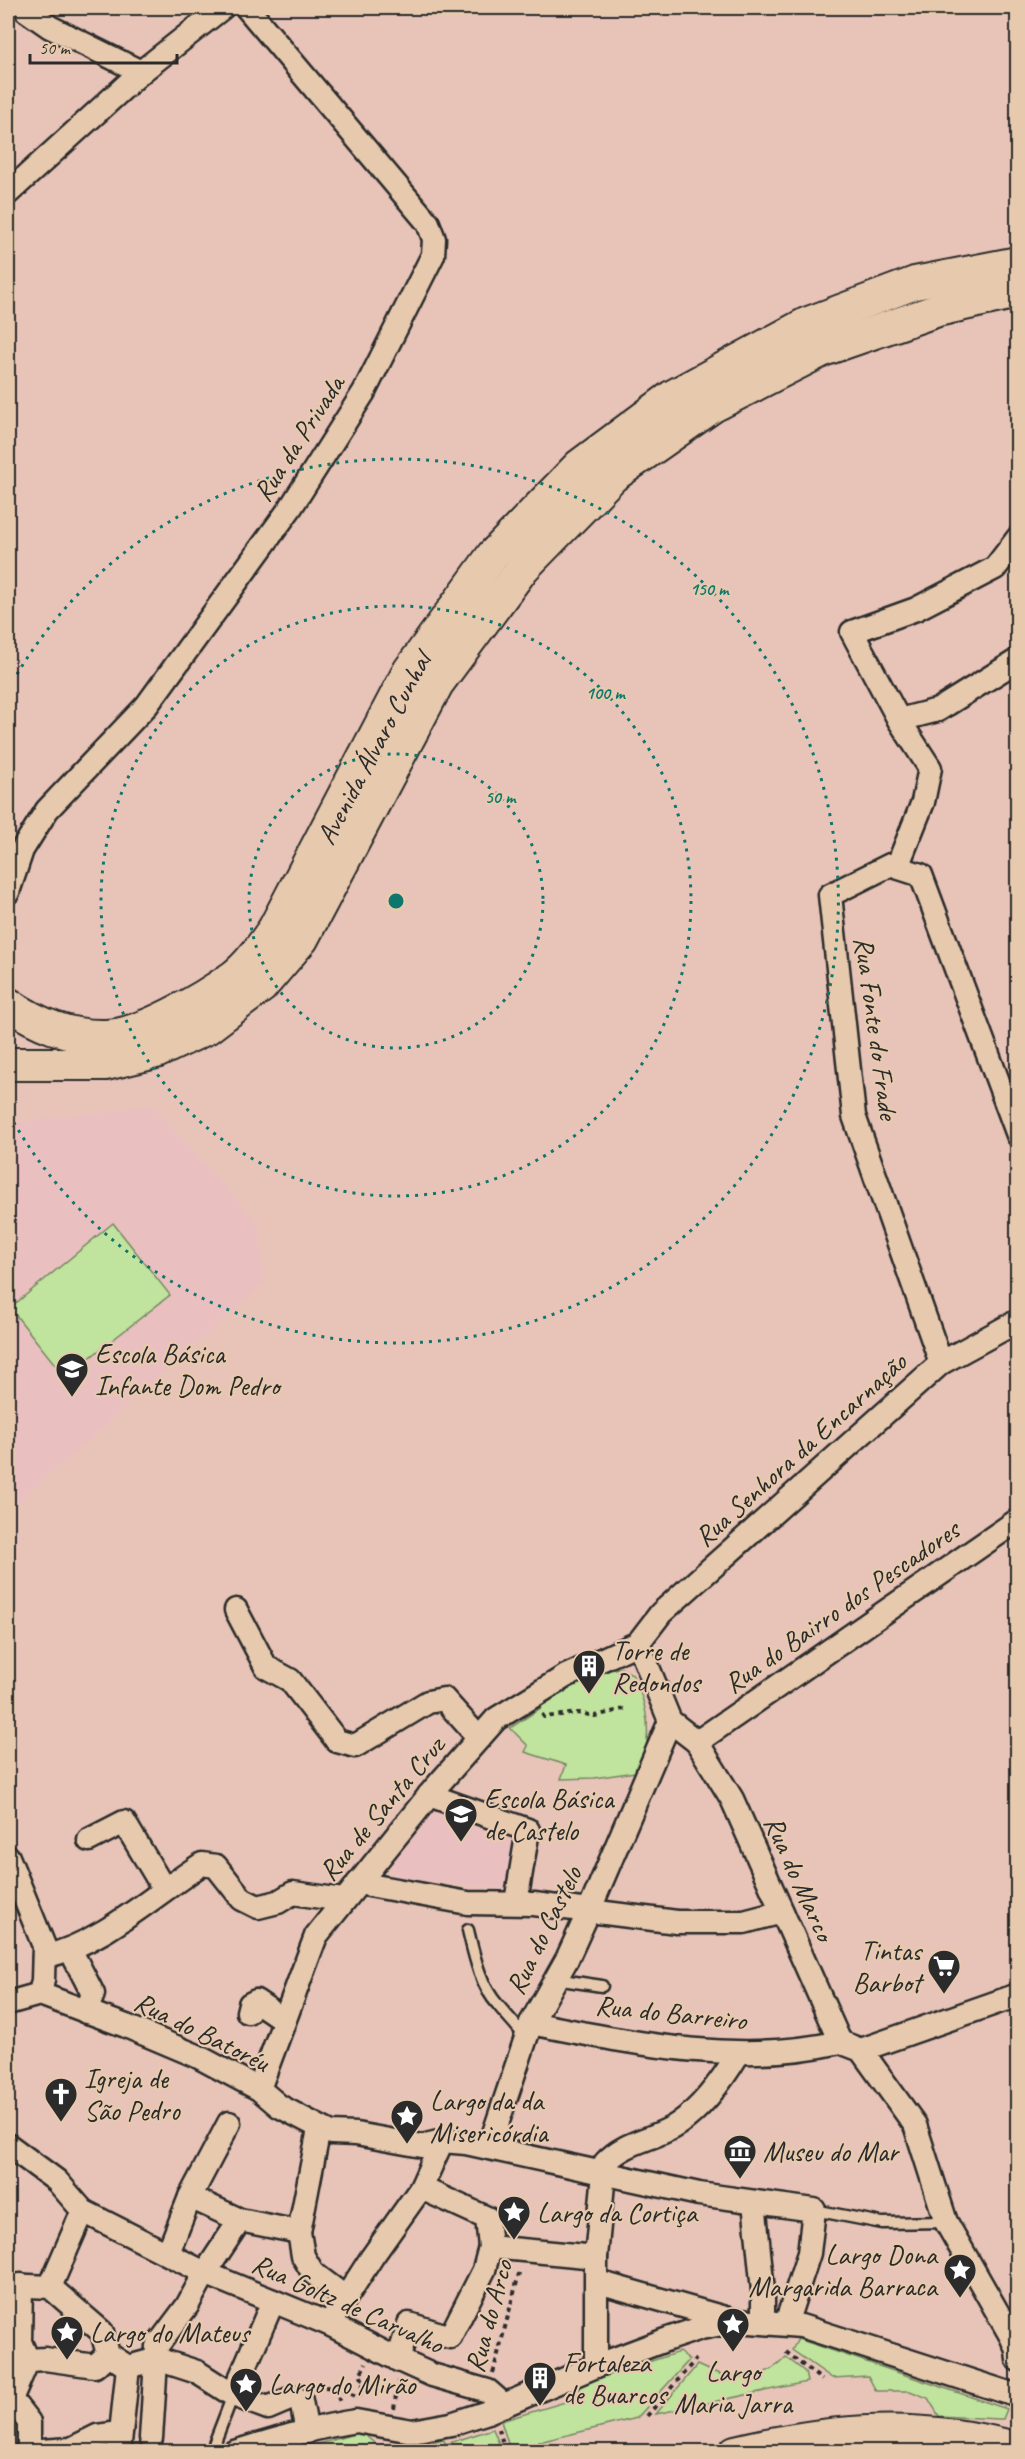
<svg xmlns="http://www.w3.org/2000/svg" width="1025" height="2459" font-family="Caveat,sans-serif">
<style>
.built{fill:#e9c0bf}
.green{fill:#c0e39d;stroke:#768764;stroke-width:1.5}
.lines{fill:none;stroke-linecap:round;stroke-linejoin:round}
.lane-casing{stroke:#2b2b2b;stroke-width:15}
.street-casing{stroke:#2b2b2b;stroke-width:27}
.secondary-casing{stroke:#2b2b2b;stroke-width:36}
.path{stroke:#2b2b2b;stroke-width:4;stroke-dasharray:4.5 4.5;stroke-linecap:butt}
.lane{stroke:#e7caae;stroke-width:10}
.street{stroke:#e7caae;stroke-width:22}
.secondary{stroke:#e7caae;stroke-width:32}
.ring{fill:none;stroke:#0f766e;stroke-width:3;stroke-dasharray:3 6}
.labels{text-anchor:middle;stroke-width:4.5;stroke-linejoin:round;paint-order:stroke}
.street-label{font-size:28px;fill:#2b2b2b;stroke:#e7caae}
.poi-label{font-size:28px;fill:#2b2b2b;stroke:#e7caae;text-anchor:start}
.centre{fill:#0f766e;stroke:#e7caae;stroke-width:3}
.ring-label{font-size:18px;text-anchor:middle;font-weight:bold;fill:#0f766e;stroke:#e7caae;stroke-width:4.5;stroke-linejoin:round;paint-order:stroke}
</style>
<rect width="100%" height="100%" fill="#e8c4b8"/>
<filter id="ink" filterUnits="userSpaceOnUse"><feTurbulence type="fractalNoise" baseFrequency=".0167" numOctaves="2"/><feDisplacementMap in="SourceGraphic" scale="12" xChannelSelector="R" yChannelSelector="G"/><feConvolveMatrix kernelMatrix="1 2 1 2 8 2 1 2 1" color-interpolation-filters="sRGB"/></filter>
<g filter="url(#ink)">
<g class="built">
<polygon points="153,1105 260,1226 264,1284 8,1512 8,1123"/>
<polygon points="439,1803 520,1831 509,1889 397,1878 392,1871 394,1854"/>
</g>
<g class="green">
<polygon points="113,1223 170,1295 65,1377 10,1308"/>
<path d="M621 1668 632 1674C650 1709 651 1734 642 1771L594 1778 561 1779 566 1765 525 1752 528 1746 510 1728 541 1708 540 1705C565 1691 593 1671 621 1668Z"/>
<polygon points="798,2339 1007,2409 1003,2419 999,2419 939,2416 928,2398 910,2391 876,2391 868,2376 832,2378 792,2350"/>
<polygon points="679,2352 689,2360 637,2418 539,2442 545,2451 510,2450 501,2421 582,2397 578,2385"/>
<path d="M786 2357 805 2372 807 2382 656 2414 697 2365C726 2380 762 2384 786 2357Z"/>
<polygon points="493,2429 502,2451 402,2451 443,2439 446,2444"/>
<polygon points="361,2432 384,2451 291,2452"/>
</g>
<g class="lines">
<g class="lane-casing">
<g id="lane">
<path d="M468 1930C474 1955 480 1985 498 2005 507 2016 517 2026 526 2038"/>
<polyline points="555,1979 602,1986"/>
<polyline points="814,2210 882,2223 946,2222"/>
<polyline points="211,2452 233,2395"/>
</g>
</g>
<g class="street-casing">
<g id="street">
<polyline points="27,11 50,27 141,72"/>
<polyline points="8,193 141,72 222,8"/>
<polyline points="1018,538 995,568 916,609 852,632 899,720 938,710 1018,660"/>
<polyline points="897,867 923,802 930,768 899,720"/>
<polyline points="8,892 22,850 47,810 147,705 291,507 364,392 433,255 434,239 428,223 247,8"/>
<polyline points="941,1363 854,1116 830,895 890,865 921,875 1018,1135"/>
<polyline points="236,1610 266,1667 290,1680 337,1741 355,1746 428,1702 444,1699 479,1738"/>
<polyline points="670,1721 697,1742 1018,1520"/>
<polyline points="697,1742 732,1799 840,2042"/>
<polyline points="429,1795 528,1830 516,1902"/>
<polyline points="89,1840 124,1822 164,1889"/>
<polyline points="8,1857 44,1946 43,1980 40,1994"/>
<polyline points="358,1883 468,1903 534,1904 677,1922 744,1922 782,1912"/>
<polyline points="70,1949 93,1994 86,2012"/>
<path d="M44 1957C103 1943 152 1896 202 1864L216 1866 242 1899 258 1907 278 1902 293 1893 343 1900"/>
<polyline points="8,2003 40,1994 126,2026 197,2056 259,2089 279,2106 331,2133 356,2134 422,2146 442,2141 466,2143 699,2194 814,2210 809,2253 786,2324"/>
<polyline points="248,2012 250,2004 256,2001 284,2020"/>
<path d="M531 2023C633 2043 737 2066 840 2042"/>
<polyline points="840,2042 861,2050 915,2125 946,2222 1011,2336 1017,2350 1018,2360"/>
<polyline points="861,2050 1018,1995"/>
<polyline points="259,2089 316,1936 435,1788 496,1719 566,1676 638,1643 661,1613 941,1363 1018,1321"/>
<polyline points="319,2129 299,2232 303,2256 313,2273 345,2297"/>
<polyline points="8,2145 57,2181 83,2211 205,2273 329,2324 401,2361 432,2375 488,2391 504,2405"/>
<polyline points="489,2148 531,2023 567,1959 589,1911 670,1721 638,1643"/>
<polyline points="190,2197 240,2220 299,2232"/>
<polyline points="754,2202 763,2291 763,2322"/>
<polyline points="490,2247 596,2257"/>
<polyline points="168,2253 190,2197 229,2123"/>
<polyline points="598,2282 732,2320"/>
<polyline points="8,2285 50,2287 102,2332 108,2354 128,2367 157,2359"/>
<polyline points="21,2285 20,2342 28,2360"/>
<polyline points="50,2287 83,2211"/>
<polyline points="329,2324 372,2257 421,2188 442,2141"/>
<polyline points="157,2359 197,2372 233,2395 268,2408 294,2397 301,2401 307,2432"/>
<polyline points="28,2360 45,2359 95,2366 108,2354"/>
<polyline points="398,2360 409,2324 450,2337 484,2270 490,2247 487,2218 421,2188"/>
<path d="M596 2366V2257L605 2163C626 2140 655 2140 678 2124 702 2108 723 2079 738 2054"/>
<polyline points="233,2395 273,2301"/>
<polyline points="11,2399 29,2422 29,2450"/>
<polyline points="8,2402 11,2399 28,2360"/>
<polyline points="151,2438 157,2346 187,2306 205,2273 240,2220"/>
<polyline points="26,2452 71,2449 97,2436 120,2433"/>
<polyline points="119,2452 128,2367"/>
<path d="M234 2452C274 2440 315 2427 356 2421L412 2431 451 2424 485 2413 596 2366 668 2339 701 2328 738 2321 801 2326 1018 2396"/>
</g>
</g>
<g class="secondary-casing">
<g id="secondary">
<path d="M8 1004C38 1024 68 1037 105 1036 140 1036 204 998 233 977 249 965 262 946 274 929L409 671 493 555 579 466 673 396 806 324 915 283 1018 263"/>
<polyline points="8,1064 106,1064 156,1052 207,1028 261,987 302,939 437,684 523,568 613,476 713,406 823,350 938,310 1018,292"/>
<path d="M735 2452C832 2429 920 2422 1018 2449"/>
</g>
</g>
<g class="path">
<polyline points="542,1714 544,1717 579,1713 595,1716 628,1708"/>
<polyline points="786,2352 822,2380"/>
<polyline points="493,2373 520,2270"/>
<polyline points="316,2386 335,2388 359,2397 364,2382 360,2375 366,2363"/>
<polyline points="335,2388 341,2405"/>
<polyline points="394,2409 398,2381"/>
<polyline points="647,2416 696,2359"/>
<polyline points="499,2429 505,2452"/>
</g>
<use href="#lane" class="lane"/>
<use href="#street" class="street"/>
<use href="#secondary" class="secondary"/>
</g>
</g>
<g class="ring">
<circle cx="396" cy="901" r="147"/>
<circle cx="396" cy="901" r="295"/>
<path d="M8 690A442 442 0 1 1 8 1112"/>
</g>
<defs>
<g id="school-pin" transform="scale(1.725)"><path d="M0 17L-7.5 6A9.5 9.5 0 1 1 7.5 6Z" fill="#2b2b2b" stroke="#e7caae"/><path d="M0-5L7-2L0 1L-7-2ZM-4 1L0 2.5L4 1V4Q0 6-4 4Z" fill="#fff"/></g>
<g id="building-pin" transform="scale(1.725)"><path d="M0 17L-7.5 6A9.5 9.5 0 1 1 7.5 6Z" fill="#2b2b2b" stroke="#e7caae"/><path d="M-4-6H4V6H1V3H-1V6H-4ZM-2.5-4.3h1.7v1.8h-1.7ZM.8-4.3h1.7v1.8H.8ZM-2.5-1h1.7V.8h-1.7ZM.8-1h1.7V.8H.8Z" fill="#fff"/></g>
<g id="supermarket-pin" transform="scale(1.725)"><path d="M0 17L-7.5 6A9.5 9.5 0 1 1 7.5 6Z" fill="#2b2b2b" stroke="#e7caae"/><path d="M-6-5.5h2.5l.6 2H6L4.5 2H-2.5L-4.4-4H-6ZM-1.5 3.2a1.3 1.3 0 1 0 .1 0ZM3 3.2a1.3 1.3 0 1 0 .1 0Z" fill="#fff"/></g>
<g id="church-pin" transform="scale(1.725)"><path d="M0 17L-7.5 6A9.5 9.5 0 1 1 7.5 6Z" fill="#2b2b2b" stroke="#e7caae"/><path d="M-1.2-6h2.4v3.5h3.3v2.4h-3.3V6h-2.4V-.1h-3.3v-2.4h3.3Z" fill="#fff"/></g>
<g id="sight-pin" transform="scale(1.725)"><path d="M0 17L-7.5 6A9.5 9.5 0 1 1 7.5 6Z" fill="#2b2b2b" stroke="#e7caae"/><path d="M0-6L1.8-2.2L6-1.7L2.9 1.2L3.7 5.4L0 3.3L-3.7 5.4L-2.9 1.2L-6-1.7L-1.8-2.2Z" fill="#fff"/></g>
<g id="museum-pin" transform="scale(1.725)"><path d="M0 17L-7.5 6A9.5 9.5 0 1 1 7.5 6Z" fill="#2b2b2b" stroke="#e7caae"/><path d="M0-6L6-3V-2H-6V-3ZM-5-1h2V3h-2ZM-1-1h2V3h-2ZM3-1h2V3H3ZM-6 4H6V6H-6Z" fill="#fff"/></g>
</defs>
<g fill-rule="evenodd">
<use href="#school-pin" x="72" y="1369"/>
<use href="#building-pin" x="589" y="1666"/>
<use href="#school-pin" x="461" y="1814"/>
<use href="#supermarket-pin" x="944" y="1966"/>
<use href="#church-pin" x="61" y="2094"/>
<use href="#sight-pin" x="407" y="2116"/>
<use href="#museum-pin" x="740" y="2151"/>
<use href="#sight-pin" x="514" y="2212"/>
<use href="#sight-pin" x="960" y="2270"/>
<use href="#sight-pin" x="733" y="2324"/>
<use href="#sight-pin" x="67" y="2332"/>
<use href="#building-pin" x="540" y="2378"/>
<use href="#sight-pin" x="246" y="2384"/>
</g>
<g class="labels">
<g class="street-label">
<text transform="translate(298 438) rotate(-57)" y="10">Rua da Privada</text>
<text transform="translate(373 748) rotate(-62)" y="10">Avenida Álvaro Cunhal</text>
<text transform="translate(877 1028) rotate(82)" y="10">Rua Fonte do Frade</text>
<text transform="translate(800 1449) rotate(-42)" y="10">Rua Senhora da Encarnação</text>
<text transform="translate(841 1606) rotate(-35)" y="10">Rua do Bairro dos Pescadores</text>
<text transform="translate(381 1808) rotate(-50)" y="10">Rua de Santa Cruz</text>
<text transform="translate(800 1878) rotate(66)" y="10">Rua do Marco</text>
<text transform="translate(543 1930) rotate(-64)" y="10">Rua do Castelo</text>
<text transform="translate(671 2012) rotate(6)" y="10">Rua do Barreiro</text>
<text transform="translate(202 2031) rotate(26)" y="10">Rua do Batoréu</text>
<text transform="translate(348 2303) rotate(24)" y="10">Rua Goltz de Carvalho</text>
<text transform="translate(488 2316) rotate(-75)" y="10">Rua do Arco</text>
</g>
<g class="poi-label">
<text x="95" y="1363">Escola Básica<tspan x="95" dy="32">Infante Dom Pedro</tspan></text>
<text x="612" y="1660">Torre de<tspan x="612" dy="32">Redondos</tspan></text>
<text x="484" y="1808">Escola Básica<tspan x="484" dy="32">de Castelo</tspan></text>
<text x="921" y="1960" text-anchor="end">Tintas<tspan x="921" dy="32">Barbot</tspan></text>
<text x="84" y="2088">Igreja de<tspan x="84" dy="32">São Pedro</tspan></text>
<text x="430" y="2110">Largo da da<tspan x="430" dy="32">Misericórdia</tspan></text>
<text x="763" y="2161">Museu do Mar</text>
<text x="537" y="2222">Largo da Cortiça</text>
<text x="937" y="2264" text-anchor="end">Largo Dona<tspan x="937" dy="32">Margarida Barraca</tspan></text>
<text x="90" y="2342">Largo do Mateus</text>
<text x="563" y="2372">Fortaleza<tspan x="563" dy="32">de Buarcos</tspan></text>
<text x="733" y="2381" text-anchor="middle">Largo<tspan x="733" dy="32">Maria Jarra</tspan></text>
<text x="269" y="2394">Largo do Mirão</text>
</g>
</g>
<circle cx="396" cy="901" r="9" class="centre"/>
<g class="ring-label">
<text x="709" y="595">150 m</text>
<text x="605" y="699">100 m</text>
<text x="500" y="803">50 m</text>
</g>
<rect width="1025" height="2459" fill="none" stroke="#e7caae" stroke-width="30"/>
<rect x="15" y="15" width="995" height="2429" fill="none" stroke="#2b2b2b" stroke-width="2" filter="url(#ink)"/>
<path d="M30 54v9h147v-9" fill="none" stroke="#2b2b2b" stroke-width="3"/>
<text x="39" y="54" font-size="18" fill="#2b2b2b" stroke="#e7caae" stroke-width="4.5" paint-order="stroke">50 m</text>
</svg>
